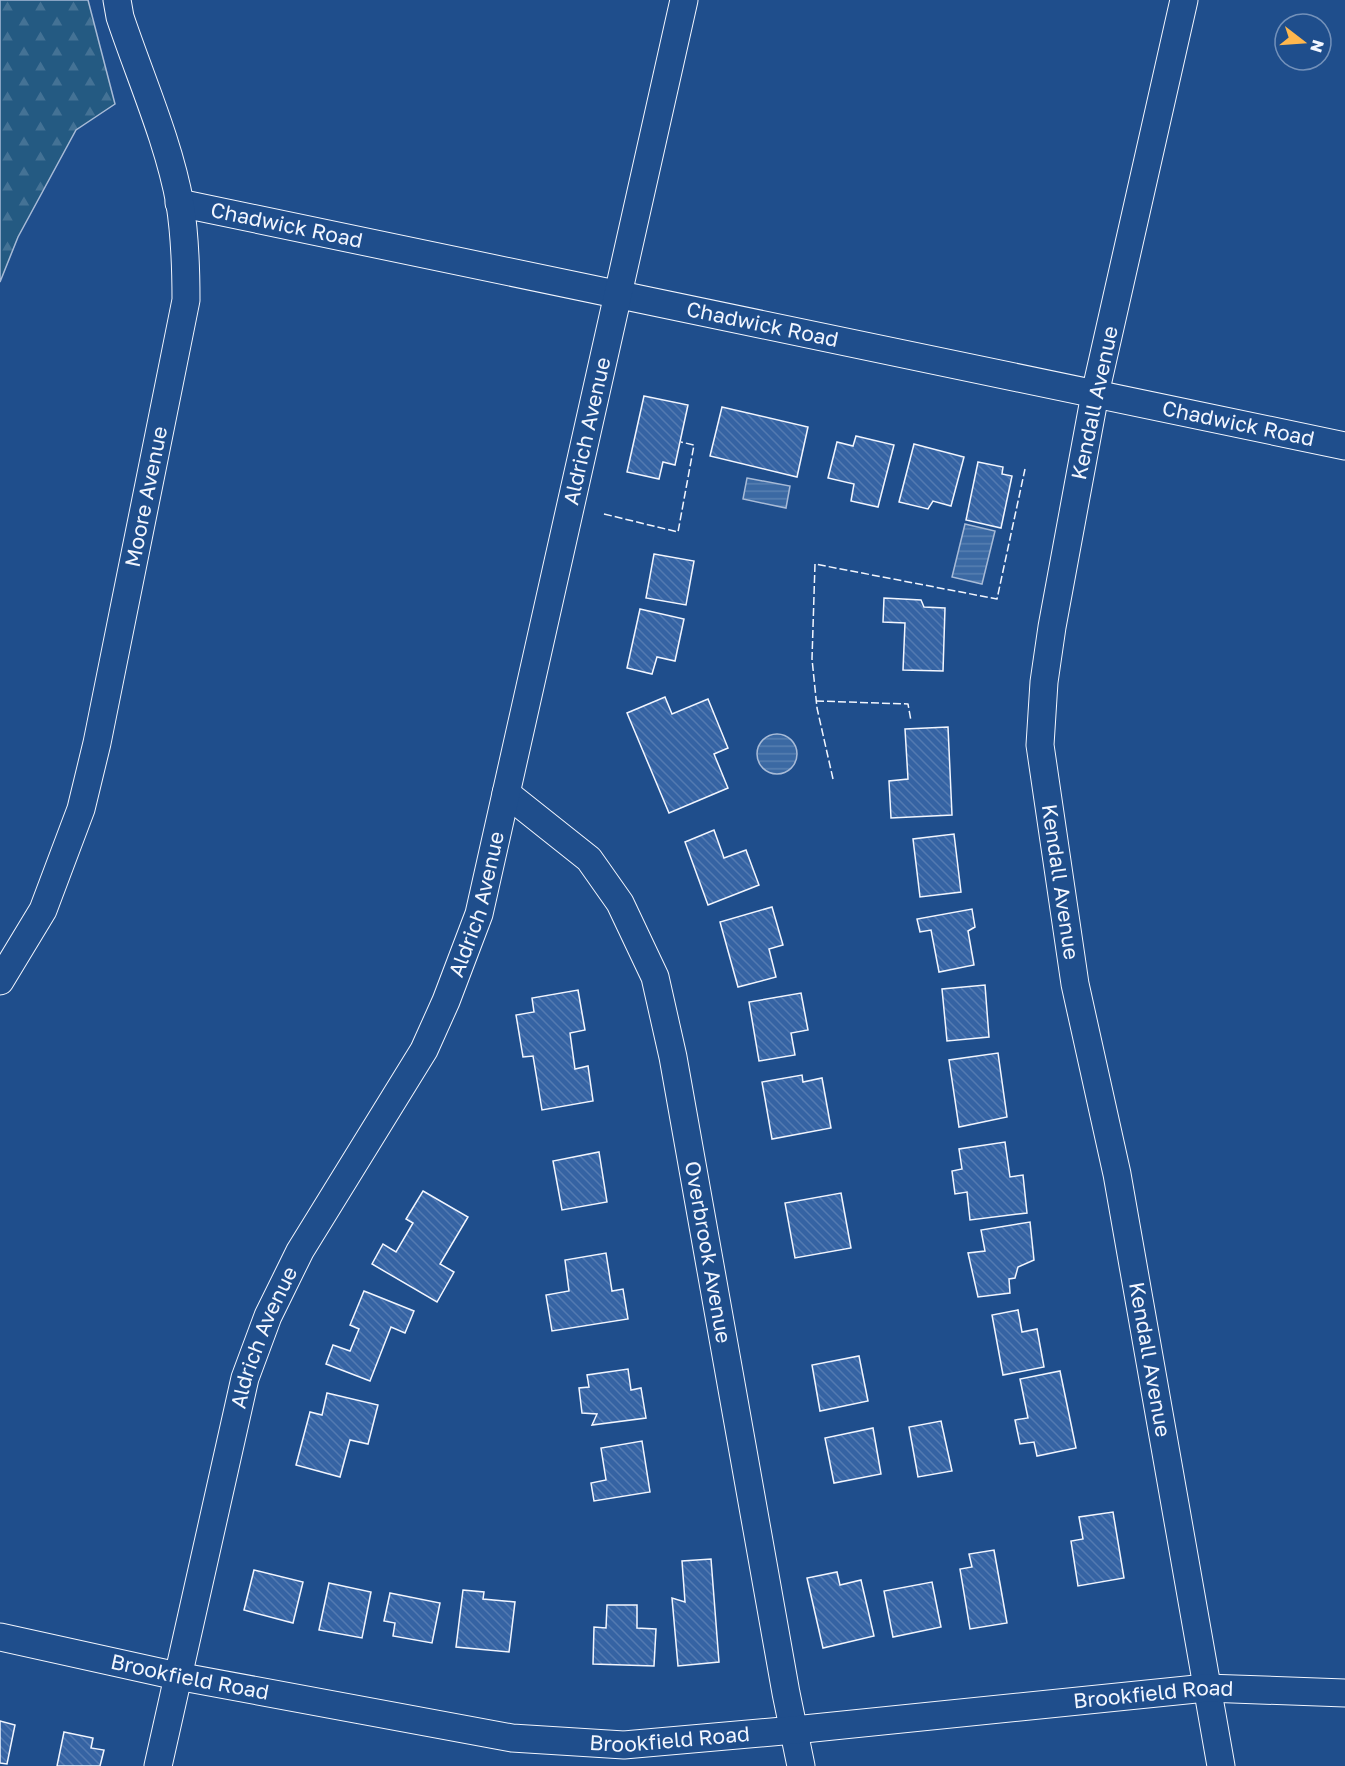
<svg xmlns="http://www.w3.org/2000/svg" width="1345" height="1766" font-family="'Golos Text',sans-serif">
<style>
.forest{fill:url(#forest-firs);stroke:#a8bbd7;stroke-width:1.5}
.water{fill:url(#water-rules);stroke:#a8bbd7;stroke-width:1.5}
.building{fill:url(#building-back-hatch);stroke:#f2f6ff;stroke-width:1.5}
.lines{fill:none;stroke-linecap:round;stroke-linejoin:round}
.minor-casing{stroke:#f2f6ff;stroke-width:29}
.minor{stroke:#1f4e8c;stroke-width:27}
.fence{stroke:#f2f6ff;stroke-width:1.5;stroke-dasharray:8 3;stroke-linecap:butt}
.labels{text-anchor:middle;stroke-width:4.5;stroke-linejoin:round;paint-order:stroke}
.street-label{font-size:21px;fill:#f2f6ff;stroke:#1f4e8c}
</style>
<defs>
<pattern id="forest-firs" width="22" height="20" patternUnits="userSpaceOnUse" patternTransform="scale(1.5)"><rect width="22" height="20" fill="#245a82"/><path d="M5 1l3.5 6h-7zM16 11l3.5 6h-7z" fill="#447295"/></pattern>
<pattern id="water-rules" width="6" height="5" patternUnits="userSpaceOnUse" patternTransform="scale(1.5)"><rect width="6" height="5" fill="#3b69a3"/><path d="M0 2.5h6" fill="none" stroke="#587fb1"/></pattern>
<pattern id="building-back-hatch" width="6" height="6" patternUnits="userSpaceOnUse" patternTransform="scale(1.5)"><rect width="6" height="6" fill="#3563a3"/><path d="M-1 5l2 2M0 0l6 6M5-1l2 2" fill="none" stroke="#537ab1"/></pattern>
</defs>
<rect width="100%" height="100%" fill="#1f4e8c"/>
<polygon class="forest" points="0,0 88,0 115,104 76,130 18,237 0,282"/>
<g class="water">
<polygon points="747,478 790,486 786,508 743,499"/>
<polygon points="965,524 995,531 982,584 952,577"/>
<circle cx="777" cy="754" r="20"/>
</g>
<g class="building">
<polygon points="644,396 688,405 675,465 663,462 659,479 627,472"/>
<polygon points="722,407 808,427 797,477 710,456"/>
<polygon points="856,436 894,445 878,507 851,501 854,484 828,478 837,442 853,446"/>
<polygon points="914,444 964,457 951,506 933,501 928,509 899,502"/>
<polygon points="978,462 1003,467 1002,474 1012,476 1001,528 966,520"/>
<polygon points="654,554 694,561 686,605 646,598"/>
<polygon points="884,598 921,600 924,607 945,608 943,671 903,670 905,623 883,622"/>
<polygon points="640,609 684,619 675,661 657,657 652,674 627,668"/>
<polygon points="665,697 672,714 708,699 728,748 714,754 728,788 669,813 627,713"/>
<polygon points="948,727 952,815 891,818 889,781 908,779 905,729"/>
<polygon points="714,830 724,858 746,850 759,885 708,905 685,842"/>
<polygon points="954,834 961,892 920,897 913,839"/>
<polygon points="772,907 783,945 769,949 776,977 738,987 720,922"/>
<polygon points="972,909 975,927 968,931 974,965 939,972 931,930 920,932 917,919"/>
<polygon points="985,985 989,1037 947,1041 942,989"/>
<polygon points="578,990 585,1030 570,1033 575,1069 588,1066 593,1101 542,1110 533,1056 523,1057 516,1015 534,1012 532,998"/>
<polygon points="801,993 808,1030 791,1033 795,1055 759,1061 749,1002"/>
<polygon points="998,1053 1007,1117 959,1127 949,1060"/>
<polygon points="802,1075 803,1082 822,1078 831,1128 772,1139 762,1082"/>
<polygon points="1005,1142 1010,1177 1023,1175 1027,1213 970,1220 967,1192 955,1194 952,1171 962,1169 959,1149"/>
<polygon points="599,1152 607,1202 562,1210 553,1161"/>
<polygon points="423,1191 468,1217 440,1264 454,1272 437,1302 372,1264 383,1244 396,1252 413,1223 406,1219"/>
<polygon points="841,1193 851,1248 795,1258 785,1203"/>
<polygon points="1030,1222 1034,1260 1018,1267 1015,1278 1009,1279 1010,1293 978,1297 968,1253 985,1251 981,1230"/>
<polygon points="606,1253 612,1291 623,1289 628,1319 552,1331 546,1295 569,1291 565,1260"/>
<polygon points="364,1291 414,1311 405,1333 391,1327 370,1381 326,1364 333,1345 350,1351 359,1329 350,1325"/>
<polygon points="1018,1310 1022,1332 1037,1329 1044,1367 1003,1375 992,1315"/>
<polygon points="859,1356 868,1401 820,1411 812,1365"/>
<polygon points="628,1369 631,1390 641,1388 646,1418 592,1425 597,1414 582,1413 579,1388 589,1387 587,1375"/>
<polygon points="1060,1371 1076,1448 1037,1456 1034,1442 1020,1444 1015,1420 1028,1418 1020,1379"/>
<polygon points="327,1393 378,1405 368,1444 350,1440 340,1477 296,1465 310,1412 322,1415"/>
<polygon points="941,1421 952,1471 918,1477 909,1427"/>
<polygon points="873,1428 881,1474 834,1483 825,1438"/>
<polygon points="642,1441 650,1492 594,1501 591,1483 606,1480 601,1448"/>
<polygon points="1113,1512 1124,1578 1078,1586 1071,1541 1083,1539 1079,1517"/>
<polygon points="994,1550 1007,1623 970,1629 960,1569 972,1567 969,1554"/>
<polygon points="711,1559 719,1662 678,1666 672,1598 685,1602 682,1561"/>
<polygon points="254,1570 303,1582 293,1623 244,1610"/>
<polygon points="837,1572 840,1585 861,1580 874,1636 823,1648 807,1578"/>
<polygon points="932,1582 941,1627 893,1637 884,1591"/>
<polygon points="329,1583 371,1592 362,1638 319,1630"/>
<polygon points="463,1590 484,1592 483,1599 515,1602 509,1652 456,1647"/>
<polygon points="390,1593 440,1603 432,1643 393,1636 395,1623 384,1621"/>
<polygon points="607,1605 637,1605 637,1628 656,1629 654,1666 593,1664 594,1627 606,1628"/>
<polygon points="0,1721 15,1725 7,1764 0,1763"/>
<polygon points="64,1732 93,1738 91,1748 104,1750 100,1766 57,1766"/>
</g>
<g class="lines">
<g class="minor-casing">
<g id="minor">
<path id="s1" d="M1184 0 1095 394 1052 627 1044 682 1040 745 1075 984 1117 1174 1221 1766"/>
<path id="s2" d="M179 203 1345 446"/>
<path id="s3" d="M506 793 589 859 620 903 655 977 673 1057 786 1693 801 1766"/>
<path id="s4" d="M0 981 43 910 81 809 97 743 186 300C186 268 185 236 180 204 169 142 140 77 120 17L117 0"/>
<path id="s5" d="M0 1637 177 1676 512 1738 624 1745 794 1730 1206 1688 1345 1693"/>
<path id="s6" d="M158 1766 245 1378 268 1316 300 1251 424 1050 446 1001 479 914 684 0"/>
</g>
</g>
<use href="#minor" class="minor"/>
<g class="fence">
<polyline points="604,514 678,532 694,445 681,442"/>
<polyline points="816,701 908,704 911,721"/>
<polyline points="833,779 817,708 812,659 815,564 997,599 1025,469"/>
</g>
</g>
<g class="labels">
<g class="street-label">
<text dy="7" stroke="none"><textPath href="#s2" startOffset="110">Chadwick Road</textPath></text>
<text dy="7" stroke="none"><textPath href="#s2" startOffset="596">Chadwick Road</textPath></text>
<text transform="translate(1095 403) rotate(-78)" y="7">Kendall Avenue</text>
<text dy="7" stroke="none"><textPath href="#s2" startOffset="1082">Chadwick Road</textPath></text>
<text dy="7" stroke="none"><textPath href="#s6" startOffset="1414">Aldrich Avenue</textPath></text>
<text dy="7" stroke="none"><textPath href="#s4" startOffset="510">Moore Avenue</textPath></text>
<text dy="7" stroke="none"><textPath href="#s1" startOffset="898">Kendall Avenue</textPath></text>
<text dy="7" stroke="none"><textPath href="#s6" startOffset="928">Aldrich Avenue</textPath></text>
<text dy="7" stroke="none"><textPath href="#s3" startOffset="522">Overbrook Avenue</textPath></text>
<text dy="7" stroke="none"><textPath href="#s6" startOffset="442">Aldrich Avenue</textPath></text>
<text dy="7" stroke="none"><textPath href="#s1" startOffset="1384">Kendall Avenue</textPath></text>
<text dy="7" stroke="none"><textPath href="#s5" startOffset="194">Brookfield Road</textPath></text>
<text dy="7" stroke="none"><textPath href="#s5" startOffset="1166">Brookfield Road</textPath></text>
<text dy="7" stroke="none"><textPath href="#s5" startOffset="680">Brookfield Road</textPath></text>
</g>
</g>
<g transform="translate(1303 42) rotate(107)"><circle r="28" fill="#1f4e8c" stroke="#7391ba" stroke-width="1.5"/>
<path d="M0-4.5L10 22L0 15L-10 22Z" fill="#ffb74d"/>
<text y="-9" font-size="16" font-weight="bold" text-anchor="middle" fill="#f2f6ff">N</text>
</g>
</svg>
